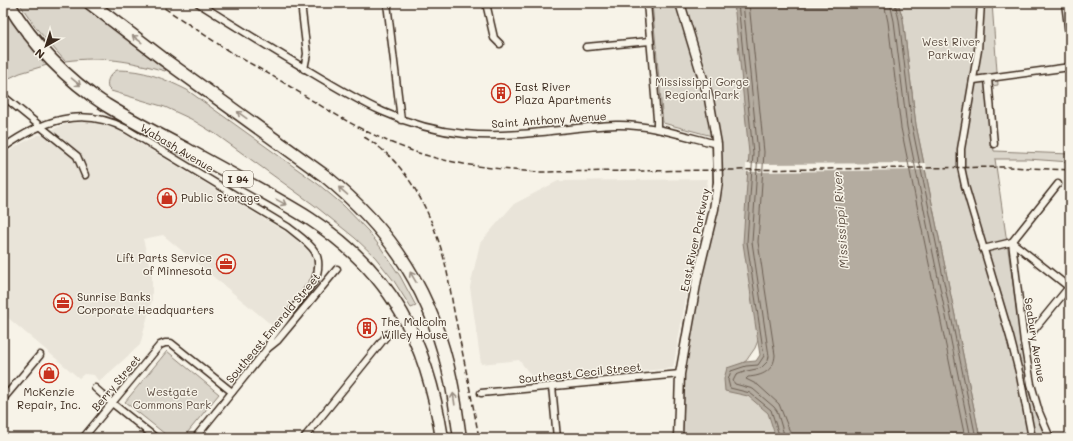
<svg xmlns="http://www.w3.org/2000/svg" width="1073" height="441" font-family="Mali,sans-serif">
<style>
.built{fill:#e9e4d9}
.green{fill:#dbd6cb;stroke:#8b8074}
.water{fill:#b4aca0;stroke:#84786c}
.pier{fill:#f7f3e8}
.lines{fill:none;stroke-linecap:round;stroke-linejoin:round}
.shore{stroke:#6b5e52;stroke-width:1}
.minor-casing{stroke:#3b2a1e;stroke-width:9}
.tertiary-casing{stroke:#3b2a1e;stroke-width:11}
.motorway-casing{stroke:#3b2a1e;stroke-width:15}
.minor{stroke:#f7f3e8;stroke-width:6}
.tertiary{stroke:#f7f3e8;stroke-width:8}
.motorway{stroke:#f7f3e8;stroke-width:12}
.rail{stroke:#3b2a1e;stroke-width:1.5;stroke-dasharray:6 3;stroke-linecap:butt}
.oneway{stroke:#998e83}
.labels{text-anchor:middle;stroke-width:3;stroke-linejoin:round;paint-order:stroke}
.shield{fill:#f7f3e8;stroke:#73665b;stroke-width:1}
.shield-label{font-size:10px;font-weight:bold;fill:#3b2a1e}
.park-label{font-size:11px;fill:#5b4c41;stroke:#f7f3e8}
.poi-label{font-size:11px;fill:#3b2a1e;stroke:#f7f3e8;text-anchor:start}
.street-label{font-size:11px;fill:#3b2a1e;stroke:#f7f3e8}
.water-label{font-size:12px;font-style:italic;fill:#5f5145;stroke:#f7f3e8}
</style>
<rect width="100%" height="100%" fill="#f7f3e8"/>
<filter id="ink" filterUnits="userSpaceOnUse"><feTurbulence type="fractalNoise" baseFrequency=".025" numOctaves="2"/><feDisplacementMap in="SourceGraphic" scale="8" xChannelSelector="R" yChannelSelector="G"/><feConvolveMatrix kernelMatrix="1 2 1 2 8 2 1 2 1" color-interpolation-filters="sRGB"/></filter>
<g filter="url(#ink)">
<g class="built">
<polygon points="81,122 90,122 111,126 292,236 309,252 317,266 312,280 274,327 163,235 143,239 152,275 152,300 140,345 99,382 94,375 84,374 79,378 7,317 3,323 3,155 22,143 38,135 42,135 58,127 70,123"/>
<polygon points="708,179 673,368 536,382 519,360 481,364 470,287 480,243 514,204 558,181"/>
</g>
<g class="green">
<path d="M19 3H79L166 70 165 71C130 61 103 56 65 61L37 29Z"/>
<polygon points="652,3 735,3 752,150 761,333 755,348 746,361 731,369 773,415 779,438 676,438 678,366 684,322 693,274 709,216 713,192 712,136 663,123"/>
<polygon points="898,3 992,3 998,85 985,87 994,151 1070,154 1070,162 1028,159 995,159 1028,389 1045,438 980,438 916,125 903,19"/>
<polygon points="6,11 22,35 47,65 20,73 3,81 3,22"/>
<path d="M117 70C144 70 163 78 187 90L318 184 343 205 368 231 381 248 400 276 416 306 411 308 394 281 375 257 355 238 314 205 217 135 191 119 165 107 111 91 108 88C106 80 110 74 117 70Z"/>
<polygon points="167,351 219,394 183,438 170,438 125,402"/>
</g>
<polygon class="water" points="734,3 898,3 903,19 916,125 980,438 776,438 768,413 748,396 725,391 724,379 727,368 745,362 756,361 760,355 743,243 749,153"/>
<polygon class="pier" points="926,163 927,170 746,172 746,164"/>
<g class="lines">
<g class="shore">
<polyline points="738,3 753,153 747,242 764,356 758,365 746,366 731,371 728,380 730,388 750,393 771,410 780,438"/>
<polyline points="743,3 758,153 752,242 769,356 768,361 761,368 747,371 736,375 733,381 735,384 753,389 774,407 777,411 785,438"/>
<path d="M749 3 764 152 758 242 775 355C774 371 762 376 748 377L746 379 758 385 779 404 790 432 791 438"/>
<polyline points="884,3 888,22 901,128 965,438"/>
<polyline points="890,3 894,21 907,127 971,438"/>
<polyline points="895,3 899,20 912,126 976,438"/>
</g>
<g class="minor-casing">
<g id="minor">
<path d="M198 3C233 25 268 47 304 68 357 100 402 128 465 134 517 139 565 127 616 125 650 124 684 136 717 144"/>
<polyline points="301,3 307,54 304,69"/>
<polyline points="387,3 401,120"/>
<polyline points="486,3 494,38 500,44"/>
<polyline points="647,3 657,119 657,129"/>
<polyline points="981,3 978,50 961,149 961,167 965,186 1010,337 1020,376 1032,438"/>
<polyline points="1065,3 1070,42"/>
<polyline points="586,47 650,41"/>
<polyline points="988,79 994,144"/>
<polyline points="974,80 1070,67"/>
<polyline points="3,96 77,156 85,175"/>
<path d="M3 148C41 121 82 105 126 129L288 227C308 243 326 252 315 280L272 337 267 349"/>
<polyline points="983,249 1012,242 1070,288"/>
<polyline points="1024,342 1069,287"/>
<polyline points="552,386 557,438"/>
<polyline points="95,388 112,403 156,438"/>
<polyline points="481,393 680,374"/>
<polyline points="3,399 40,355"/>
<polyline points="83,438 160,345 165,343 171,343 232,392"/>
<polyline points="195,438 267,349 277,341 337,269"/>
<polyline points="304,438 388,334"/>
<polyline points="1050,438 1039,412 1031,384 1024,342 1012,242 1058,184"/>
</g>
</g>
<g class="tertiary-casing">
<polyline id="tertiary" points="678,438 680,374 697,279 714,209 718,182 717,144 709,99 680,3"/>
</g>
<g class="motorway-casing">
<g id="motorway">
<path d="M8 3C33 44 66 79 106 105 132 121 159 135 186 149 227 172 270 194 310 219 393 273 427 342 442 438"/>
<path d="M90 3 166 61 325 176C393 231 433 294 451 381 455 400 457 419 460 438"/>
</g>
</g>
<use href="#minor" class="minor"/>
<use href="#tertiary" class="tertiary"/>
<use href="#motorway" class="motorway"/>
<g class="rail">
<polyline points="157,3 230,52"/>
<path d="M226 49C247 62 268 73 289 86 329 111 365 134 410 150 451 165 495 169 539 172L1009 167 1070 170"/>
<path d="M364 137C405 160 429 208 442 252 449 275 451 298 456 321 464 360 472 399 479 438"/>
</g>
</g>
<defs><path id="oneway-shaft" d="M-6 0H5M1.5-3L5.5 0L1.5 3" fill="none" stroke-width="1.6" stroke-linecap="round" stroke-linejoin="round"/></defs>
<g class="oneway">
<use href="#oneway-shaft" transform="translate(137 39) rotate(-143)"/>
<use href="#oneway-shaft" transform="translate(76 82) rotate(40)"/>
<use href="#oneway-shaft" transform="translate(242 115) rotate(-144)"/>
<use href="#oneway-shaft" transform="translate(343 191) rotate(-139)"/>
<use href="#oneway-shaft" transform="translate(281 202) rotate(29)"/>
<use href="#oneway-shaft" transform="translate(413 277) rotate(-120)"/>
<use href="#oneway-shaft" transform="translate(454 399) rotate(-98)"/>
</g>
</g>
<defs>
<g id="building-ring" transform="scale(1)"><circle r="9.5" fill="#f7f3e8" stroke="#c8321e" stroke-width="1.5"/><path d="M-4-6H4V6H1V3H-1V6H-4ZM-2.5-4.3h1.7v1.8h-1.7ZM.8-4.3h1.7v1.8H.8ZM-2.5-1h1.7V.8h-1.7ZM.8-1h1.7V.8H.8Z" fill="#c8321e"/></g>
<g id="shop-ring" transform="scale(1)"><circle r="9.5" fill="#f7f3e8" stroke="#c8321e" stroke-width="1.5"/><path d="M-5-2.5h2.3a2.7 3.5 0 0 1 5.4 0H5L5.5 6h-11ZM-1.5-2.5h3a1.5 2.3 0 0 0-3 0Z" fill="#c8321e"/></g>
<g id="office-ring" transform="scale(1)"><circle r="9.5" fill="#f7f3e8" stroke="#c8321e" stroke-width="1.5"/><path d="M-6-3h4V-5.5h4V-3h4V5H-6ZM-1-4.5V-3h2v-1.5ZM-6 0V1H6V0Z" fill="#c8321e"/></g>
</defs>
<g fill-rule="evenodd">
<use href="#building-ring" x="501" y="93"/>
<use href="#shop-ring" x="167" y="198"/>
<use href="#office-ring" x="226" y="264"/>
<use href="#office-ring" x="63" y="303"/>
<use href="#building-ring" x="367" y="328"/>
<use href="#shop-ring" x="49" y="373"/>
</g>
<g class="labels">
<rect class="shield" x="223" y="171" width="30" height="16" rx="3"/>
<g class="shield-label">
<text x="238" y="183">I 94</text>
</g>
<g class="park-label">
<text x="951" y="46">West River<tspan x="951" dy="13">Parkway</tspan></text>
<text x="702" y="86">Mississippi Gorge<tspan x="702" dy="13">Regional Park</tspan></text>
<text x="172" y="396">Westgate<tspan x="172" dy="13">Commons Park</tspan></text>
</g>
<g class="poi-label">
<text x="515" y="91">East River<tspan x="515" dy="13">Plaza Apartments</tspan></text>
<text x="181" y="202">Public Storage</text>
<text x="212" y="262" text-anchor="end">Lift Parts Service<tspan x="212" dy="13">of Minnesota</tspan></text>
<text x="77" y="301">Sunrise Banks<tspan x="77" dy="13">Corporate Headquarters</tspan></text>
<text x="381" y="326">The Malcolm<tspan x="381" dy="13">Willey House</tspan></text>
<text x="49" y="396" text-anchor="middle">McKenzie<tspan x="49" dy="13">Repair, Inc.</tspan></text>
</g>
<g class="street-label">
<text transform="translate(549 120) rotate(-4)" y="4">Saint Anthony Avenue</text>
<text transform="translate(177 148) rotate(31)" y="4">Wabash Avenue</text>
<text transform="translate(695 240) rotate(-78)" y="4">East River Parkway</text>
<text transform="translate(273 328) rotate(-50)" y="4">Southeast Emerald Street</text>
<text transform="translate(1035 340) rotate(81)" y="4">Seabury Avenue</text>
<text transform="translate(580 373) rotate(-6)" y="4">Southeast Cecil Street</text>
<text transform="translate(116 383) rotate(-50)" y="4">Berry Street</text>
</g>
<g class="water-label">
<text transform="translate(841 220) rotate(-94)" y="4">Mississippi River</text>
</g>
</g>
<rect width="1073" height="441" fill="none" stroke="#f7f3e8" stroke-width="16"/>
<rect x="8" y="8" width="1057" height="425" fill="none" stroke="#3b2a1e" stroke-width="1.5" filter="url(#ink)"/>
<g transform="translate(46 46) rotate(219)" stroke="#f7f3e8" stroke-width="3" paint-order="stroke">
<path d="M0-3L7 15L0 10L-7 15Z" fill="#3b2a1e"/>
<text y="-6" font-size="11" font-weight="bold" text-anchor="middle" fill="#3b2a1e">N</text>
</g>
</svg>
